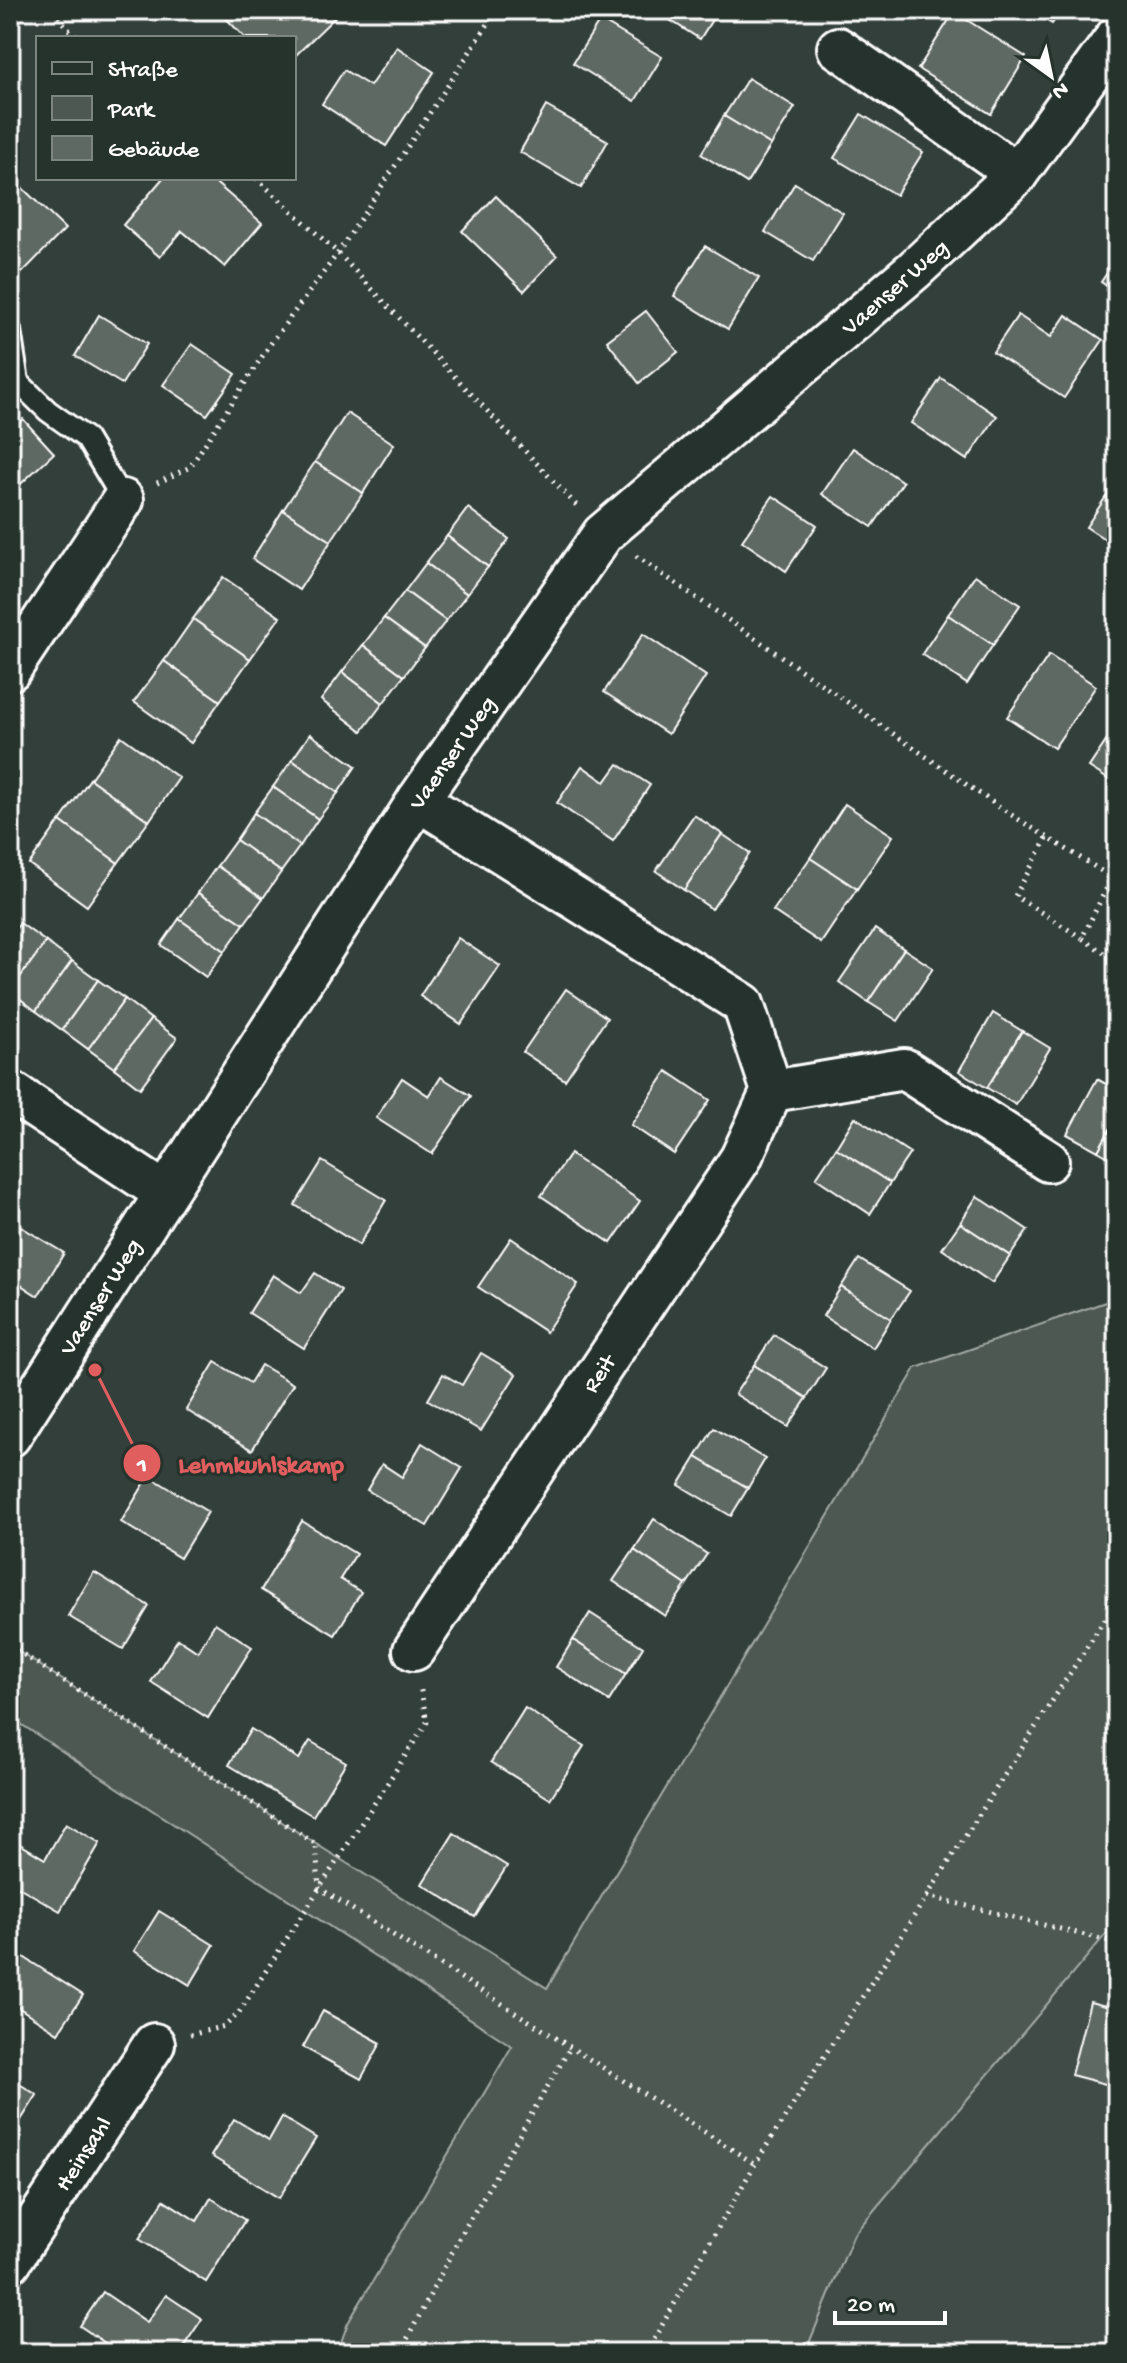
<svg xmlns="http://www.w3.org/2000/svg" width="1127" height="2363" font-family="'Gochi Hand',sans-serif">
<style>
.built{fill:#404c47}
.green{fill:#4d5853;stroke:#a6aca9;stroke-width:2}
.building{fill:#5f6964;stroke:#fff;stroke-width:2}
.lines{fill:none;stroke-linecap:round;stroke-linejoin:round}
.service-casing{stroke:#fff;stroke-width:26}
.minor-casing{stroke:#fff;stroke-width:46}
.path{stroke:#fff;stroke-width:5;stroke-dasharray:2 6;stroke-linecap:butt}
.service{stroke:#26332d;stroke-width:20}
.minor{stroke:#26332d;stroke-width:40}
.labels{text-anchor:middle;stroke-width:6;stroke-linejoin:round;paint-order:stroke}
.street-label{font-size:24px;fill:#fff;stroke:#26332d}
.leader{fill:none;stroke:#e05e5e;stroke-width:3}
.callout-dot{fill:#e05e5e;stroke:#26332d;stroke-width:3}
.mark-label{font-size:24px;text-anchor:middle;font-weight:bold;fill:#fff}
.callout-label{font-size:26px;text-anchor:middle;font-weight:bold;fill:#e05e5e;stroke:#26332d;stroke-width:6;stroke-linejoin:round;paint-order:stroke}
</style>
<rect width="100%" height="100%" fill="#333f3a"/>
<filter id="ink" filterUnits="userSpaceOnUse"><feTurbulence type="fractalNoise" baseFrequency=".0125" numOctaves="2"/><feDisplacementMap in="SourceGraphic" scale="16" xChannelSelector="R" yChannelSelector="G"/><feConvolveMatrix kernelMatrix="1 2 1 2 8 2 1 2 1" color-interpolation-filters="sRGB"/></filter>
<g filter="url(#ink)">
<polygon class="built" points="1117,1921 1117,2353 805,2353 854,2234"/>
<polygon class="green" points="1117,1298 1117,1921 854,2234 805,2353 337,2353 348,2323 512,2046 10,1717 10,1646 316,1844 547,1988 916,1368"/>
<g class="building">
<polygon points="222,10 328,10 335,17 294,57 294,38 245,38 220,12"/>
<polygon points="654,10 718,10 700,39"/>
<polygon points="1029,10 1061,10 1052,24"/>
<polygon points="954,12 1026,57 991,114 918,69"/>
<polygon points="600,20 662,57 635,101 573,63"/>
<polygon points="397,47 434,72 386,146 322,104 344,70 370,86"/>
<polygon points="748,78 795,107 771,145 724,116"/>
<polygon points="546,106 608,141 581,188 520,152"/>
<polygon points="861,114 923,152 896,195 834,158"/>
<polygon points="724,116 771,145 747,183 701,154"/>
<polygon points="10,176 65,229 17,278 10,272"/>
<polygon points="163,178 210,178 262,223 225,267 182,231 160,257 123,225"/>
<polygon points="795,183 843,213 813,261 765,232"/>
<polygon points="496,196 557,256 524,291 462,231"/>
<polygon points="705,246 759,278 728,329 674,296"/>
<polygon points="1117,258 1117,293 1101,282"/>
<polygon points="646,311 678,352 639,383 607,341"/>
<polygon points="99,315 147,344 122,384 75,356"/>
<polygon points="1018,315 1051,337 1066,315 1103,340 1064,398 993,352"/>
<polygon points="192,344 236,374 207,415 163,385"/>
<polygon points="941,378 997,416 967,460 911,423"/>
<polygon points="347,413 394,444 363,493 315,462"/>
<polygon points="23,419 54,453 10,494 10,431"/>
<polygon points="853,448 903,482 872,527 822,494"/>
<polygon points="315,462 363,493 331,541 283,510"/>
<polygon points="1115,483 1117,484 1117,547 1086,527"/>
<polygon points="773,496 817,525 786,571 742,541"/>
<polygon points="468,508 509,539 488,567 447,536"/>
<polygon points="283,510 331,541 299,590 252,559"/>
<polygon points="447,536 488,567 467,594 426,563"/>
<polygon points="426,563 467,594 446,621 405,591"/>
<polygon points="975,575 1020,605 993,645 948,615"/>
<polygon points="223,577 280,617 250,659 193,619"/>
<polygon points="405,591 446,621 425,648 384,618"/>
<polygon points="948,615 993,645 967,684 922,654"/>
<polygon points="384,618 425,648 404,676 363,645"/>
<polygon points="193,619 250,659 220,701 164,661"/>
<polygon points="643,634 706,676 668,734 604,692"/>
<polygon points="363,645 404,676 383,703 342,672"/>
<polygon points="1049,655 1096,686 1054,748 1007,717"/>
<polygon points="164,661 220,701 191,743 134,702"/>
<polygon points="342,672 383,703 362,731 321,700"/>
<polygon points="1117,725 1117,785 1089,767"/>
<polygon points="310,734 356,766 338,793 292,760"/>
<polygon points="121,736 179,778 149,821 90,779"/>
<polygon points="292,760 338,793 318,819 273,787"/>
<polygon points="618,764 650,785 613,841 557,803 582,766 605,782"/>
<polygon points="90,779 149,821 118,863 60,821"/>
<polygon points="273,787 318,819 300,846 254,813"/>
<polygon points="845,804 893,836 857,889 810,858"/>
<polygon points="254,813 300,846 281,872 236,840"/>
<polygon points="694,815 722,834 684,890 656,871"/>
<polygon points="60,821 118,863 87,906 29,864"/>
<polygon points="722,834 750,853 712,909 684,890"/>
<polygon points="236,840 281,872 263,898 217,866"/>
<polygon points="810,858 857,889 821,943 773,911"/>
<polygon points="217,866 263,898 244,924 198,893"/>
<polygon points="198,893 244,924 225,951 179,919"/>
<polygon points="179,919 225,951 206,977 161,945"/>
<polygon points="20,923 46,942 10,991 10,936"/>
<polygon points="875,929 904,949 868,1002 839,982"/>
<polygon points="458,938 500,966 461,1024 420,996"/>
<polygon points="46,942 72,961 36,1011 10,991"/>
<polygon points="904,949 933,968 898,1021 868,1002"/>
<polygon points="72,961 98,980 62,1030 36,1011"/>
<polygon points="98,980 125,999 88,1049 62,1030"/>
<polygon points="566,989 607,1018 565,1080 523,1052"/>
<polygon points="125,999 151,1019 114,1068 88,1049"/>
<polygon points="993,1013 1022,1031 987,1088 959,1071"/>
<polygon points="151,1019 177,1038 140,1088 114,1068"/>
<polygon points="1022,1031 1050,1048 1016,1105 987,1088"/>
<polygon points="667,1071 710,1100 674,1154 631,1125"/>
<polygon points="441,1077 471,1096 432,1154 376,1118 402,1078 429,1096"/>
<polygon points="1097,1079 1117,1090 1117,1117 1098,1151 1067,1134"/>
<polygon points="855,1117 910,1153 890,1183 836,1148"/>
<polygon points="1117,1117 1117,1162 1098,1151"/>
<polygon points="836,1148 890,1183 870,1214 816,1178"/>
<polygon points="570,1154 640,1201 611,1243 541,1196"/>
<polygon points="322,1161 386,1200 359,1245 295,1205"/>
<polygon points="977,1196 1028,1230 1010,1256 960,1223"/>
<polygon points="10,1220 64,1253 38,1296 10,1278"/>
<polygon points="960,1223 1010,1256 992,1283 942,1249"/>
<polygon points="511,1238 578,1284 546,1332 478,1287"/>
<polygon points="859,1259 910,1291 891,1319 841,1287"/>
<polygon points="315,1273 341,1290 304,1348 249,1313 273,1275 301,1293"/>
<polygon points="841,1287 891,1319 873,1348 823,1316"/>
<polygon points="774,1335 826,1368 807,1398 754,1365"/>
<polygon points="481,1353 516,1374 481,1431 428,1400 443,1374 462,1385"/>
<polygon points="215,1362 250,1383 261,1365 293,1384 252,1450 186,1410"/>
<polygon points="754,1365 807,1398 788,1427 735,1394"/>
<polygon points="714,1428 765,1459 748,1488 696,1457"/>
<polygon points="422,1443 462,1468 427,1526 367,1490 382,1464 402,1477"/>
<polygon points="696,1457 748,1488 731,1516 679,1485"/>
<polygon points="149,1476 208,1512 180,1558 121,1522"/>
<polygon points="654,1519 707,1554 686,1585 634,1550"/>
<polygon points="302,1521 356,1554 340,1579 361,1592 335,1635 261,1590"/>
<polygon points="634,1550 686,1585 665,1616 613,1581"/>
<polygon points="94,1572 149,1606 123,1649 68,1616"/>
<polygon points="590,1613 643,1647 626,1674 573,1640"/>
<polygon points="215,1623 252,1647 208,1718 151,1682 178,1639 198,1652"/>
<polygon points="573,1640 626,1674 609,1701 556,1667"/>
<polygon points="525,1708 584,1746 550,1799 491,1762"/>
<polygon points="251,1729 299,1759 310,1741 346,1762 313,1816 229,1765"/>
<polygon points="66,1823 100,1843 60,1911 10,1882 10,1838 45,1859"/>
<polygon points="454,1833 507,1866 475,1917 422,1884"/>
<polygon points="159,1911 214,1945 190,1985 134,1951"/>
<polygon points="14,1951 83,1995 58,2033 10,2002 10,1958"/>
<polygon points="1090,2002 1117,2009 1117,2087 1071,2075"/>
<polygon points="323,2011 381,2043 361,2079 303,2047"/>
<polygon points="10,2078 37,2095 10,2137"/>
<polygon points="282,2117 316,2138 279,2198 211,2156 234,2119 269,2140"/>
<polygon points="211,2198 245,2220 206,2282 139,2239 164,2200 197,2221"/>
<polygon points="103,2292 147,2322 166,2295 202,2319 179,2353 120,2353 80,2326"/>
</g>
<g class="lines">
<g class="service-casing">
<polyline id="service" points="10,330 18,382 48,411 86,438 123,500"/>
</g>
<g class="minor-casing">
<g id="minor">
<polyline points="838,48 1017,174"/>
<polyline points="10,670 123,500"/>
<polyline points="10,1091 165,1193"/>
<polyline points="772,1091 904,1069 1048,1161"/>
<polyline points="10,1436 418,800 603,534 914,270 1017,174 1117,36"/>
<polyline points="414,1650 741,1158 772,1091 743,1004 418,800"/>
<polyline points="10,2262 154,2044"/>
</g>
</g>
<g class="path">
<polyline points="54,10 68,29 80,38"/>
<polyline points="256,178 338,253 577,506"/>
<polyline points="157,483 190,467 269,346 338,253 494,15 494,10"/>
<polyline points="636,556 1002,809 1111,877"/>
<polyline points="1047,838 1015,896 1082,938"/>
<polyline points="1117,867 1082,938 1117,962"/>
<polyline points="10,1646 316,1844 319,1888 755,2164"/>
<polyline points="927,1896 1117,1943"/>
<polyline points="190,2035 225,2026 238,2014 427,1722 420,1686"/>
<polyline points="400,2353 461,2235 570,2048"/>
<polyline points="646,2353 755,2164 1117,1600"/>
</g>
<use href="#service" class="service"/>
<use href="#minor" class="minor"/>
</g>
</g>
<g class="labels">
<g class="street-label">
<text transform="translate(894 286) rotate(-41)" y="8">Vaenser Weg</text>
<text transform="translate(451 752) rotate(-55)" y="8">Vaenser Weg</text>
<text transform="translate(99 1296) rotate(-58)" y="8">Vaenser Weg</text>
<text transform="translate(598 1373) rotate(-56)" y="8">Reit</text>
<text transform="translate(82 2153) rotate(-57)" y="8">Heinsahl</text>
</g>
</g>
<path class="leader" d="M95 1370L142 1463"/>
<g class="callout-dot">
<circle cx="95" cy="1370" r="8"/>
<circle cx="142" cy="1463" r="20"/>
</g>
<g class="mark-label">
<text x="142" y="1471">1</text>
</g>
<g class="callout-label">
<text x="261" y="1472">Lehmkuhlskamp</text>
</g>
<rect width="1127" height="2363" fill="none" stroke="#26332d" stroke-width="40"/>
<rect x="20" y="20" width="1087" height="2323" fill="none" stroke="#fff" stroke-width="3" filter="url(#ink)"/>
<rect x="36" y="36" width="260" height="144" fill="#26332d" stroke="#7d8581" stroke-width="2"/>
<rect x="52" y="62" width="40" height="12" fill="#26332d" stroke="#7d8581" stroke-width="2"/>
<text x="108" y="76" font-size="24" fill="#ffffff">Straße</text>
<rect x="52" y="96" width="40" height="24" fill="#4d5853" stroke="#7d8581" stroke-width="2"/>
<text x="108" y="116" font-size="24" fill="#ffffff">Park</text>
<rect x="52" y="136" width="40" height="24" fill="#5f6964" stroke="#7d8581" stroke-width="2"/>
<text x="108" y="156" font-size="24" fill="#ffffff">Gebäude</text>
<g transform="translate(1051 76) rotate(147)" stroke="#26332d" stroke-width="6" paint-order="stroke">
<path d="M0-6L14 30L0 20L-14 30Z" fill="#ffffff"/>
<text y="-12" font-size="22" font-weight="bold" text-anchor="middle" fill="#ffffff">N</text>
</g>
<path d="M835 2311v12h110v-12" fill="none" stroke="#ffffff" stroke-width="4"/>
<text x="847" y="2311" font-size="24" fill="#ffffff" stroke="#26332d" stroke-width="6" paint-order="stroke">20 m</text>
</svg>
